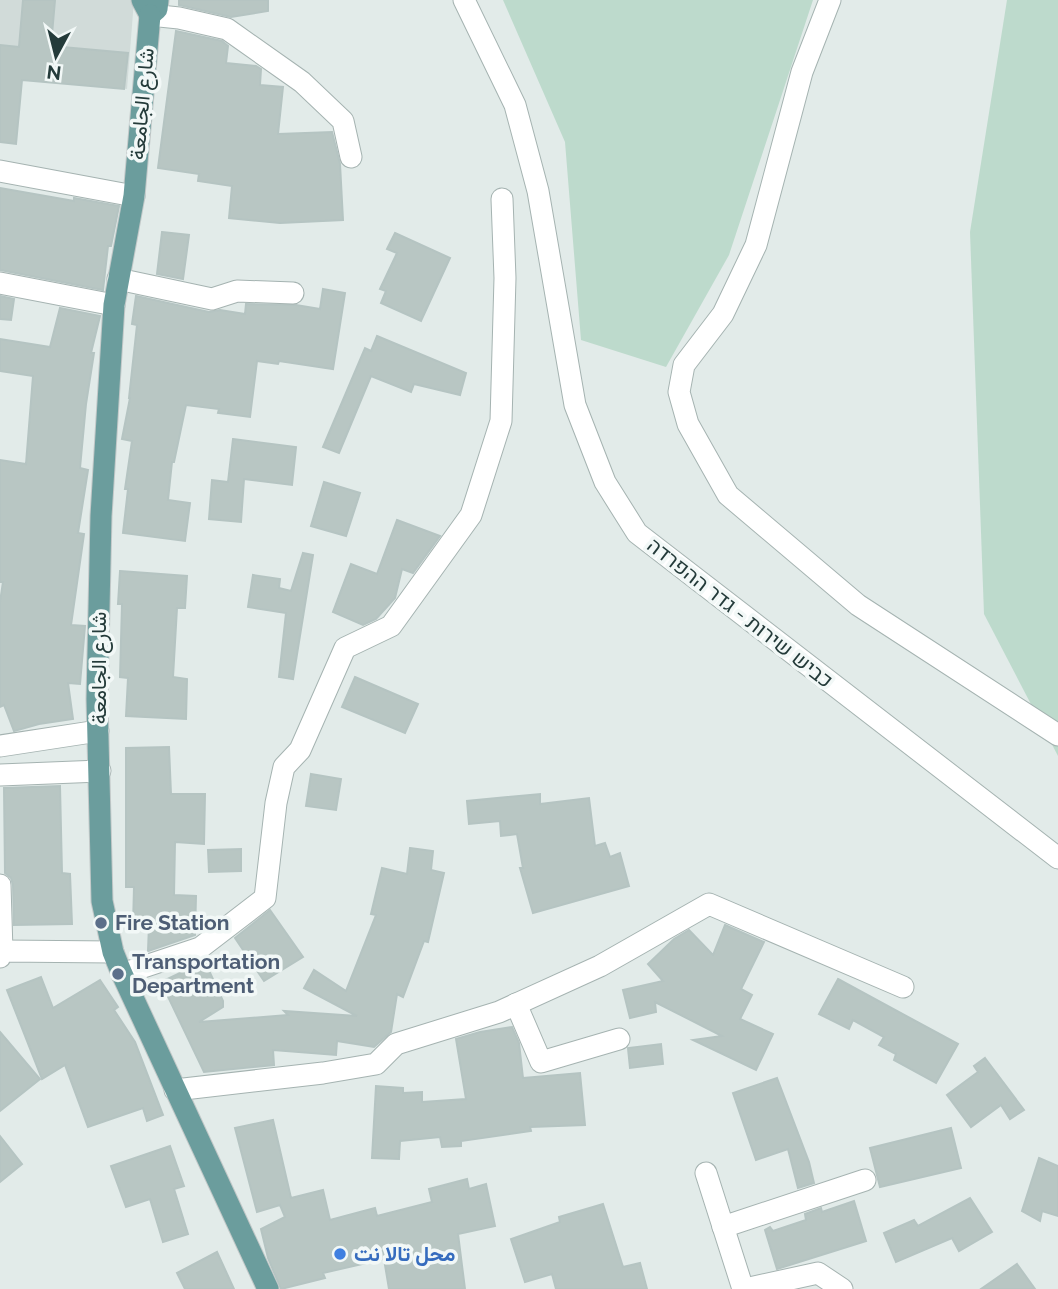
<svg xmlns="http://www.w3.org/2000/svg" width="1058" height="1289" font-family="Raleway,Vazirmatn,Heebo,sans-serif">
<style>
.built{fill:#d1dbd9}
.green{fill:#bddacc}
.building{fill:#b8c6c3;stroke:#b5c4c2;stroke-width:2}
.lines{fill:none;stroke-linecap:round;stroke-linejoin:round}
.minor-casing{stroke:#a5b3b1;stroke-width:23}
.major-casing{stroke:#c2c8c8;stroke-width:23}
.minor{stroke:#fff;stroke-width:21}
.major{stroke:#6b9d9d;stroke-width:21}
.service-dot{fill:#5c6f8a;stroke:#f2f8f7;stroke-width:2.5}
.shop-dot{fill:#3f7fe0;stroke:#f2f8f7;stroke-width:2.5}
.labels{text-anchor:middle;stroke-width:7;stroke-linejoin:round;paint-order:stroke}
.street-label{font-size:21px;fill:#243b3a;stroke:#f2f8f7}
.service-label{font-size:21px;font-weight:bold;fill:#4e5e75;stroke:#f2f8f7;text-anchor:start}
.shop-label{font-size:21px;font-weight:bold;fill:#366cbe;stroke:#f2f8f7;text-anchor:start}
</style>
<rect width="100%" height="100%" fill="#e2ebe9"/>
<polygon class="built" points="0,0 134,0 127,89 0,74"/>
<g class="green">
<polygon points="503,0 813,0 729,255 666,367 581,340 565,142"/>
<polygon points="1007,0 1058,0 1058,756 984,614 970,232"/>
</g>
<g class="building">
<polygon points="23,0 55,0 51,46 128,53 124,89 22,80 16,144 0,142 0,45 19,47"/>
<polygon points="179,0 268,0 268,11 231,17 179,5"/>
<polygon points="176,31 222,41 228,46 226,63 256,66 261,69 260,85 283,87 278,134 332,132 340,164 343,220 280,223 229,218 232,186 198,181 199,174 158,168"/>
<polygon points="0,188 74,201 74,198 119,206 111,246 108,246 103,290 0,270"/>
<polygon points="162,232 189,235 183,279 157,274"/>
<polygon points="395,233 450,258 421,321 381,303 386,291 380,289 397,253 387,249"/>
<polygon points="323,289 345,293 333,369 279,361 278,364 257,361 250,417 218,413 219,409 186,405 174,462 172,462 168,500 190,503 185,541 123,533 128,489 125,489 132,441 122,439 130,398 129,398 137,325 132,324 136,296 209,312 220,310 245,314 246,304 296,305 320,309"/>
<polygon points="0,296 14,299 11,320 0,319"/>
<polygon points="60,308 100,316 91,353 94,353 86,404 80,468 88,470 78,533 84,534 71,625 85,626 80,684 68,683 73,719 39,724 14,731 4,705 0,707 0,602 3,582 0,582 0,460 26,464 33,376 0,371 0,339 50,347"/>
<polygon points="377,336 466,373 460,395 414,384 411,392 371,376 339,453 323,447 365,348 371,351"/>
<polygon points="233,439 296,447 292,485 244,479 241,522 209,519 212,480 228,482"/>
<polygon points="324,482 360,493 346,536 311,526"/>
<polygon points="397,520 440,536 413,573 402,569 395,598 376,619 363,625 333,612 351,564 377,574"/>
<polygon points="303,553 313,555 293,679 279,677 286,613 248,607 253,575 280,579 279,588 291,591"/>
<polygon points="120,571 187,576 185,608 177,608 173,677 187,679 186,719 126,716 128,678 120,677 122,604 118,604"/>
<polygon points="355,677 418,704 405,733 342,707"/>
<polygon points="169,747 171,794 205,794 204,844 175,842 174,895 196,896 195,935 148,951 149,925 133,925 134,887 126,887 126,748"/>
<polygon points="311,774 341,779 336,810 306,806"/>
<polygon points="60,786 62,873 70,874 72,924 14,925 13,885 11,878 5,873 4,788"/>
<polygon points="540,794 540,804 589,798 595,846 605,843 610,857 620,853 629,886 533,913 520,868 523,868 517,834 501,836 500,821 469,824 467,801"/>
<polygon points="410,848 433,851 431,870 444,873 428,942 424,941 403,997 397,994 391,1032 374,1047 337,1041 336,1055 273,1050 274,1065 204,1072 161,982 199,964 206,964 223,1001 223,1007 199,1022 288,1015 284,1011 357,1016 304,988 314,970 346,991 376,915 371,914 382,868 407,874"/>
<polygon points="241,849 241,871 209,872 208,850"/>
<polygon points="270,910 303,957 264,981 235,938"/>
<polygon points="725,925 764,942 741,989 752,995 740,1019 773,1034 756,1070 693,1040 722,1036 655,1002 656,1012 630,1018 623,990 663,981 648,964 674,939 689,930 713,955"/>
<polygon points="41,977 53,1008 100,980 118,1007 114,1010 135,1042 163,1115 147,1121 143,1108 88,1127 65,1065 42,1079 7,990"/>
<polygon points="838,979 958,1044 936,1083 894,1060 896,1054 879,1045 884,1037 853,1020 849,1029 819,1014"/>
<polygon points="512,1027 519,1043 523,1078 580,1073 585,1125 530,1127 531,1131 461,1141 461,1146 442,1147 440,1137 400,1141 399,1159 372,1158 376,1086 403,1088 403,1093 422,1092 422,1102 466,1099 456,1039 480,1032"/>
<polygon points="0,1032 40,1079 0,1111"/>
<polygon points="661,1044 663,1064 630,1068 628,1048"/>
<polygon points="985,1058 1024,1110 1010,1119 1001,1105 971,1127 947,1095 978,1072 974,1066"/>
<polygon points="777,1078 809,1162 814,1183 798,1188 788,1149 756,1160 733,1093"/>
<polygon points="273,1120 291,1198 323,1190 330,1220 375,1208 377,1216 432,1202 429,1189 467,1179 469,1189 486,1184 495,1226 458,1234 465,1289 389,1289 384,1259 323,1273 325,1278 281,1289 268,1258 261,1229 285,1217 280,1205 257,1212 235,1128"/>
<polygon points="951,1128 961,1168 880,1187 870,1148"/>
<polygon points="0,1136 22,1164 0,1182"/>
<polygon points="170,1146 184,1186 174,1189 188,1234 163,1242 150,1199 126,1207 111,1166"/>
<polygon points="1039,1158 1058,1166 1058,1216 1042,1211 1040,1221 1022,1211"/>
<polygon points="970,1198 992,1232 959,1251 952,1238 896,1262 884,1233 914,1220 918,1226"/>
<polygon points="854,1201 866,1241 777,1269 765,1230 770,1227 773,1231 806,1220 805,1214 821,1208 822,1212"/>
<polygon points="603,1204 623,1267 640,1263 647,1289 556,1289 552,1274 525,1282 511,1239 560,1222 559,1217"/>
<polygon points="217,1252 234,1289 185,1289 177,1273"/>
<polygon points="1017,1264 1035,1289 981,1289"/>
</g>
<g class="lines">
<g class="minor-casing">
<g id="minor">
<polyline points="464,0 515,105 538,191 575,405 605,482 637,533 1058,858"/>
<polyline points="830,0 802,72 756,245 723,314 684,365 679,392 688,424 728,495 858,605 1058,735"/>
<polyline points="150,15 179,18 227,29 302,82 343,121 351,157"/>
<polyline points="0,171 134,196"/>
<polyline points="118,279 212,299 237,291 293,293"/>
<polyline points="0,283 114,305"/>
<polyline points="0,746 98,731"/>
<polyline points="0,775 100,771"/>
<polyline points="0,885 2,951"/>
<polyline points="0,957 2,951 113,952"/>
<polyline points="122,974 200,948 265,898 276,803 284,767 300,750 345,648 391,626 471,515 501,421 505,278 502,199"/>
<polyline points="516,1004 541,1062 619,1039"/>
<polyline points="175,1090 323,1073 376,1064 396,1044 499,1012 600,966 709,904 903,987"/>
<polyline points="706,1173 743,1289"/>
<polyline points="723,1227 865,1180"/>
<polyline points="745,1289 818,1273 842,1289"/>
</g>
</g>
<g class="major-casing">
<g id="major">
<polyline points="142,0 150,15 157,9 158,0"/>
<polyline points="150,15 134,196 114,305 101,516 97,699 102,901 113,952 122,974 268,1289"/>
</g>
</g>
<use href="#minor" class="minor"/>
<use href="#major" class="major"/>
</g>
<g class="service-dot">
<circle cx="101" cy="923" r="7"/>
<circle cx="118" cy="974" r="7"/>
</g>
<circle class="shop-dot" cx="340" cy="1254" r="7"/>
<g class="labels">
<g class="street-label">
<text transform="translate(142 104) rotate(-85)" y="7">شارع الجامعة</text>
<text transform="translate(740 613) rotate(38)" y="7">כביש שירות - גדר ההפרדה</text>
<text transform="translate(99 668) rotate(-90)" y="7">شارع الجامعة</text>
</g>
<g class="service-label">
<text x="115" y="930">Fire Station</text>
<text x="132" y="969">Transportation<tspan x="132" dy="24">Department</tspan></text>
</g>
<g class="shop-label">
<text x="354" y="1261">محل تالا نت</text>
</g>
</g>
<g transform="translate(56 56) rotate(187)" stroke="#f2f8f7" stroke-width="5" paint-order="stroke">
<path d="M0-5L12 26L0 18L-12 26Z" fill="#243b3a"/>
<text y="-10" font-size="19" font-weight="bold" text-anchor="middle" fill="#243b3a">N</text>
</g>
</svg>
